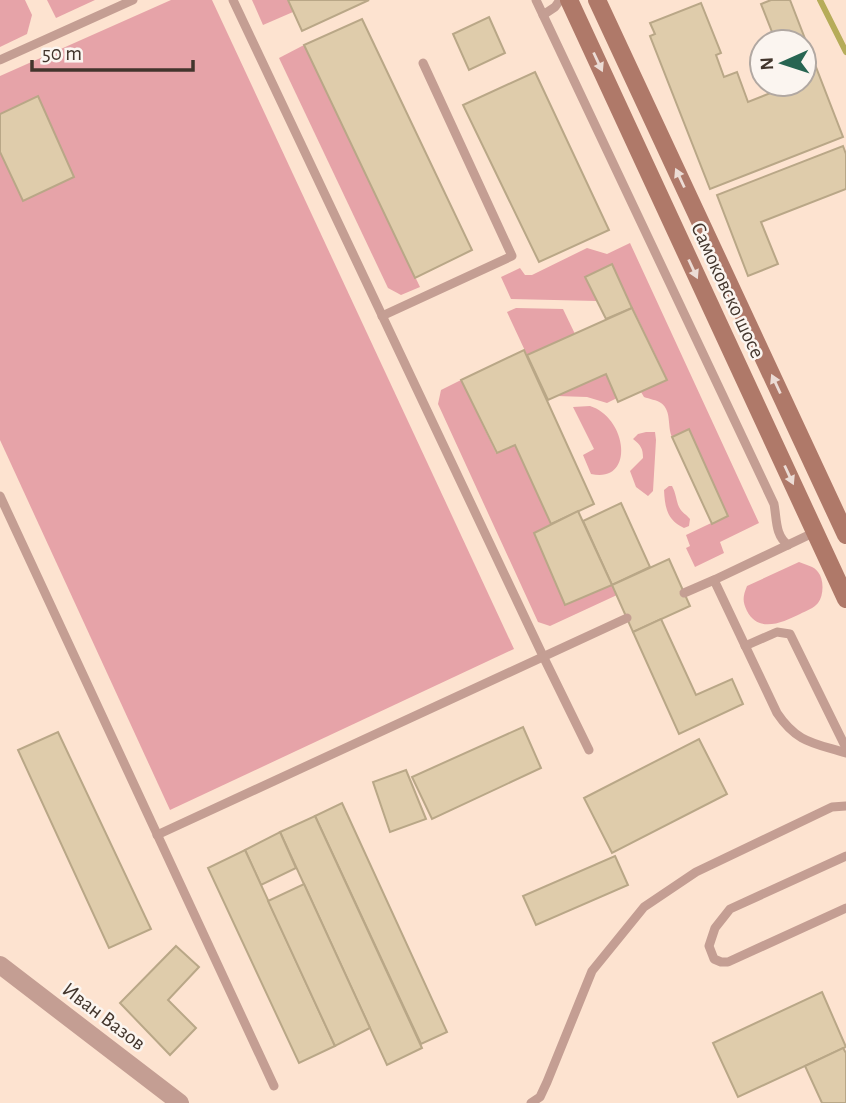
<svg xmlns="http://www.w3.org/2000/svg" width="846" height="1103" font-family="'Alegreya Sans',sans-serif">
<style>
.green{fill:#e6a3a8}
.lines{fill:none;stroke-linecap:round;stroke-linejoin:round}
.stream{stroke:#b6ac59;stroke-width:6}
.building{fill:#dfccab;stroke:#b9a787;stroke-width:2}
.service{stroke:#c49e93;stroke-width:9}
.minor{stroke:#c49e93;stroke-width:18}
.secondary{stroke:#af7969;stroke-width:18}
.oneway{fill:#ecdcd5}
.labels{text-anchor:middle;stroke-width:5;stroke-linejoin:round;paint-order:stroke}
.street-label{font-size:21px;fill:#42352c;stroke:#fbf5f0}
</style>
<rect width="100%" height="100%" fill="#fde3d0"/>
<g class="green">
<polygon points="0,0 25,0 32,15 27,34 0,47"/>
<polygon points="47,0 95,0 56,18"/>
<polygon points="171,0 212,0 514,649 170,810 0,440 0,76"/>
<polygon points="252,0 288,0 293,12 263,25"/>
<polygon points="304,45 420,287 401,295 388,288 279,58"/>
<path d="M630 243 759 523 720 542 724 553 695 567 686 548 690 546 686 535 728 515 689 430 672 437C667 426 672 411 661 403 657 400 649 399 644 397L641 392 667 379 612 265 586 277 597 301 511 299 501 277 520 268 525 275H532L587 248 607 254Z"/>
<polygon points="516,308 563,309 575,334 527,355 507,312"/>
<polygon points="606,374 617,398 607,403 587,397 557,396"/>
<polygon points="461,380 496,453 515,445 551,524 534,533 565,605 612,585 617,595 550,626 538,622 438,404 441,390"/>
<path d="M590 406C628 418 635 484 591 474L583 455 594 449 573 407Z"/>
<path d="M646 432H655L656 440 653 491 648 496 636 487 630 471 643 458C643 449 641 445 633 439L638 434Z"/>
<path d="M669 486H672C676 493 676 500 679 507 682 513 686 514 690 519L689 526 684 528C667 520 665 508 664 490Z"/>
<path d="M799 562C806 565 814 566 818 572 824 579 824 595 818 603 814 608 806 611 800 614 783 622 759 634 747 611 742 601 743 596 747 586Z"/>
</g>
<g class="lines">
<polyline class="stream" points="820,0 846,52"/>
</g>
<g class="building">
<polygon points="288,0 369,0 302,31"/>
<polygon points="771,0 790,0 843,137 710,189 650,36 655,34 650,23 701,3 721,53 716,55 724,77 737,72 748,102 793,84 804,84 804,42 776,42 761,4"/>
<polygon points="489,17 505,53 469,70 453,34"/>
<polygon points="362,19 472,250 415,278 304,45"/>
<polygon points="535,72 609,230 539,262 463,105"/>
<polygon points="38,96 74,177 23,201 0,152 0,114"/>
<polygon points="843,146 846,154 846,189 761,222 778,264 748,276 717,195"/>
<polygon points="612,264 632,308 606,319 585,277"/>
<polygon points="632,308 667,380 618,402 606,374 548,400 527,355"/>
<polygon points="524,350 594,504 551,524 515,445 497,453 461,380"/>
<polygon points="689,429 728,516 712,524 672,437"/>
<polygon points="621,503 650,567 612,585 583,521"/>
<polygon points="578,511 612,585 565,605 534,533"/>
<polygon points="669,559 690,606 633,632 612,585"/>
<polygon points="661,619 696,695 732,679 743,704 679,734 633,632"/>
<polygon points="523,727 541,768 432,819 412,777"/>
<polygon points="58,732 151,929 109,948 18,750"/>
<polygon points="699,739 727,794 612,853 584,798"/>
<polygon points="406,770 426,819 390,832 373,782"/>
<polygon points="342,803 447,1032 421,1044 315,816"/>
<polygon points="315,816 422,1048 387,1065 280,832"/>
<polygon points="280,832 296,868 261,885 245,850"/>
<polygon points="245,850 335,1046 299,1063 208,868"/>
<polygon points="615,856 628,885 536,925 523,896"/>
<polygon points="304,884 370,1028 335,1046 268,901"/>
<polygon points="176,946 199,967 168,1000 196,1028 170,1055 120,1003"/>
<polygon points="822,992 846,1047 738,1097 713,1043"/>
<polygon points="843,1048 846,1053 846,1103 822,1103 805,1066"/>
</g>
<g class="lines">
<g class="service">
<polyline points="233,0 543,656 589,750"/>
<path d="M536 0 774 504C777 520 775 535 788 545"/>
<polyline points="543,15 555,7 560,0"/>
<polyline points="0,60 133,0"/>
<polyline points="382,316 512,256 423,63"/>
<polyline points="0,496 274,1086"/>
<path d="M815 532 714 580 777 713C797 743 814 743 846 753"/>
<polyline points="684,593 714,580"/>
<polyline points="745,646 777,632 790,634 846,748"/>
<polyline points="157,835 627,618"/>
<polyline points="846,856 730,909 715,928 709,946 714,959 721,962 728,962 846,908"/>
<polyline points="531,1103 540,1097 547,1082 592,971 644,907 696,872 832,807 846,806"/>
</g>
<polyline class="minor" points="0,965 180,1103"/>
<g class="secondary">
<polyline points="569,0 846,599"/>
<polyline points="597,0 846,535"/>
</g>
</g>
<defs><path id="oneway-solid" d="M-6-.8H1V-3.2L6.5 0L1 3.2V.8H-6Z" transform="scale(1.75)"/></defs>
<g class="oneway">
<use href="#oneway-solid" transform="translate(598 62) rotate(65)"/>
<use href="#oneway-solid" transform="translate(680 178) rotate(-115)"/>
<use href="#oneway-solid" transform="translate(693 269) rotate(65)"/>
<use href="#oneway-solid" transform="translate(776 384) rotate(-115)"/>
<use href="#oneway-solid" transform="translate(789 475) rotate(65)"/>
</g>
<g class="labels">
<g class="street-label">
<text transform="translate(728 290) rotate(65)" y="7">Самоковско шосе</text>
<text transform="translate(104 1016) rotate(37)" y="7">Иван Вазов</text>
</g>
</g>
<g transform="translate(783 63) rotate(267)"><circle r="33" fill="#fbf5f0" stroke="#b1a8a2" stroke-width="2"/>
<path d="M0-5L12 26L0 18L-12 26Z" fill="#276552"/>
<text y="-10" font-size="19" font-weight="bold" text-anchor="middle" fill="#42352c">N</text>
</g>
<path d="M32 60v10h161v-10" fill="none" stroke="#42352c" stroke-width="3.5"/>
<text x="42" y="60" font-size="21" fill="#42352c" stroke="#fbf5f0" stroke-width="5" paint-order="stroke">50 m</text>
</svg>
